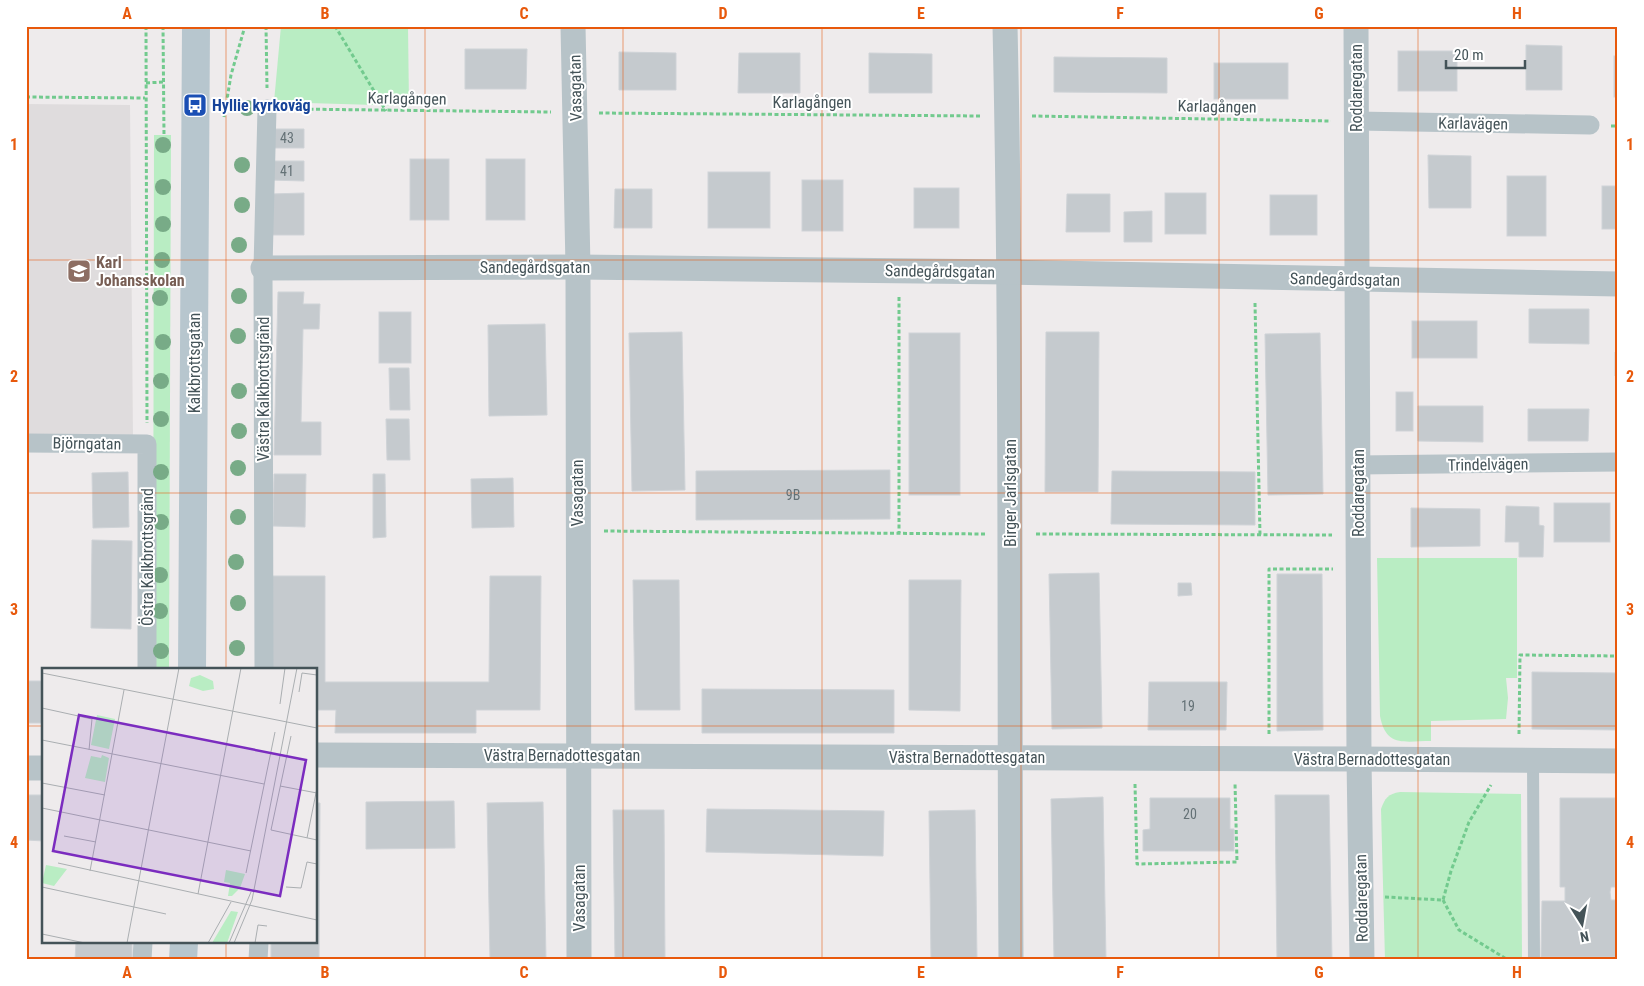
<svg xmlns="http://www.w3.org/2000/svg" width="1644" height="986" font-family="'Roboto Condensed',sans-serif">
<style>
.education{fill:#dfdcdd}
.green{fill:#b9edc3}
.building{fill:#c5cace;stroke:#cfd3d7}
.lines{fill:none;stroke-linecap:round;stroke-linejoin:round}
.path{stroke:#72ca8e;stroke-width:3;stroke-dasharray:4 2.5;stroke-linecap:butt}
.service{stroke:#b7c3c8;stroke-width:12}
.pedestrian{stroke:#b7c3c8;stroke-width:19}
.minor{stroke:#b7c3c8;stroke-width:25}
.secondary{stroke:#b7c6ce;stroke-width:28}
.tree{fill:#78ab87}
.grid{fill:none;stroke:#e8590c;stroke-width:1;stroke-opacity:0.55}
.labels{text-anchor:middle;stroke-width:4;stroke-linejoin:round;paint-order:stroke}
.number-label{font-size:14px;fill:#647176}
.street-label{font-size:16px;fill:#445358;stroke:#fff}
.transit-label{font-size:16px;font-weight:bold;fill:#164399;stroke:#fff;text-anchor:start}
.education-label{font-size:16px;font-weight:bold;fill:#785e54;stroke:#fff;text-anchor:start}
.inset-road{fill:none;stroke:#aaaeb1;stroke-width:1}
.view{fill:#7b2cbf;fill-opacity:0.15;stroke:#7b2cbf;stroke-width:2.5}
.inset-edge{fill:none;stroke:#445358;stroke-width:2.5}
.neatline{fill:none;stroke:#e8590c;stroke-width:2}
.grid-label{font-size:16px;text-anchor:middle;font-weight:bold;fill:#e8590c}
</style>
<rect width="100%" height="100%" fill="#eeebec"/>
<polygon class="education" points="26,104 130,105 133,438 26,437"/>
<g class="green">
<polygon points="281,26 408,26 409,106 274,102"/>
<polygon points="154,135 171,135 169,670 153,670"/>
<path d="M1377 558H1517V678H1506L1508 698 1506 719 1431 721V741C1405 741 1386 748 1380 716Z"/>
<path d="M1400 792 1521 794 1522 960H1385L1381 809C1385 798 1388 794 1400 792Z"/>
</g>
<g class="building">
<polygon points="1526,45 1562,46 1562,90 1526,90"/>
<polygon points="465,49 527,49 526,89 465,89"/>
<rect x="1398" y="51" width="59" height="40"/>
<polygon points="619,52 676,53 676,90 619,90"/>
<polygon points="739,53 800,53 800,93 738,93"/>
<polygon points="869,53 932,54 932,93 869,93"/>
<rect x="1614" y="56" width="4" height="41"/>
<polygon points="1054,57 1167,58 1167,93 1054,92"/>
<rect x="1214" y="63" width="74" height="36"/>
<polygon points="270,129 304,129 304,148 271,148"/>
<polygon points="1428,155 1471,156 1471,208 1429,208"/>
<rect x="410" y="159" width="39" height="61"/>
<rect x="486" y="159" width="39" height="61"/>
<polygon points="271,161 304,161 304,181 270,180"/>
<rect x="708" y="172" width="62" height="56"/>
<rect x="1507" y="176" width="39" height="60"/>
<rect x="802" y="180" width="41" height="51"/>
<rect x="1602" y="186" width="16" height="43"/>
<rect x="914" y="188" width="45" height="40"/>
<polygon points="615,189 652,189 652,228 614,228"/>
<polygon points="304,193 304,235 271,235 271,194"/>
<rect x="1165" y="193" width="41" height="41"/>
<polygon points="1067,194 1110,194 1110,232 1066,232"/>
<rect x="1270" y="195" width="47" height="40"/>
<polygon points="1152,211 1152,242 1124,242 1124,212"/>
<polygon points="278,292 304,292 303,304 320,304 319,329 303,329 301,422 321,422 321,455 274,455"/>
<polygon points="26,304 29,304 28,438 26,438"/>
<polygon points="1529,309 1589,309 1589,344 1529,343"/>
<rect x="379" y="312" width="32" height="51"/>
<rect x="1412" y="321" width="65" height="37"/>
<polygon points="545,324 547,415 489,416 488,325"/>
<polygon points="682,332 685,490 632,491 629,333"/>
<polygon points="1046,332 1099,332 1098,492 1045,492"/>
<rect x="909" y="333" width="51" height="162"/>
<polygon points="1320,333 1323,494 1268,495 1265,334"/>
<polygon points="1615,352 1618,352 1618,377 1615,376"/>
<polygon points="389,368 409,368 410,410 390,410"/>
<rect x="1396" y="392" width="17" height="39"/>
<polygon points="1418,406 1483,406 1483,442 1418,441"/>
<polygon points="1528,409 1589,409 1588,441 1528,441"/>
<polygon points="386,419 409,419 410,460 387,460"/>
<polygon points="890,470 890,519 696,520 696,471"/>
<polygon points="1112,471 1255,472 1255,525 1111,524"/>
<polygon points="128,472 129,527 93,528 92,473"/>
<polygon points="274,474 306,474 305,527 273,526"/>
<polygon points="373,474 385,474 386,537 373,538"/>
<polygon points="513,478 514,527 472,528 471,479"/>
<rect x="1554" y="503" width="56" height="39"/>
<polygon points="1506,506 1539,507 1539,525 1544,526 1543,557 1519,557 1519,542 1505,542"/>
<polygon points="1411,508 1480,509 1480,546 1411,547"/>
<polygon points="92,540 132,541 131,629 91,628"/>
<polygon points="1099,573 1102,728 1052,729 1049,574"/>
<polygon points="1277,574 1322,574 1323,730 1277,731"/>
<polygon points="272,576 325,576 325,682 489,682 490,576 541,576 540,710 476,710 476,733 335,733 336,710 316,710 316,670 271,670"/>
<polygon points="633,580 679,580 680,710 635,710"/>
<polygon points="909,580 961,580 960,711 909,710"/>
<polygon points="1178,583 1191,583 1192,595 1178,596"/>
<polygon points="1532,672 1618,673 1618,730 1532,729"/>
<rect x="26" y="681" width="18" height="42"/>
<polygon points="1149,682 1227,682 1226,730 1148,730"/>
<polygon points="702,689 894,690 894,733 702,733"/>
<polygon points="26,795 44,795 44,841 26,840"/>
<polygon points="1275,795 1329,795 1332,960 1277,960"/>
<polygon points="1103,797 1106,960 1054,960 1051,799"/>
<polygon points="1150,798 1230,798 1230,829 1234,829 1234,851 1143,851 1143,830 1150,829"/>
<polygon points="1560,798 1615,798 1615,887 1611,887 1610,892 1611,900 1618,900 1618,957 1541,957 1542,901 1565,901 1565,887 1560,887"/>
<polygon points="454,801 455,848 366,849 366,802"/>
<polygon points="543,802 546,960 490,960 487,803"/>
<polygon points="316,803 320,803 319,960 271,960 271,942 316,942"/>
<polygon points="707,809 884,811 883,856 706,852"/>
<polygon points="613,810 664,810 665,960 615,960"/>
<polygon points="975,810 977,960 931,960 929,811"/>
<polygon points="76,942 132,942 132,960 75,960"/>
</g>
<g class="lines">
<g class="path">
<polyline points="146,26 147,423"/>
<polyline points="163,26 164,135"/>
<polyline points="266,26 267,88"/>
<polyline points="335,26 386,111"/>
<polyline points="146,83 163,82"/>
<polyline points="26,97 145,98"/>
<polyline points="290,109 551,112"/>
<polyline points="599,113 981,116"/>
<polyline points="1032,116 1331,121"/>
<polyline points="224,117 231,75 245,26"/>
<polyline points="1611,126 1618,126"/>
<polyline points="899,297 899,533"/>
<polyline points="1255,303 1260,535"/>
<polyline points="604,531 985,534"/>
<polyline points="1036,534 1332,535"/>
<polyline points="1269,734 1269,569 1333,569"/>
<polyline points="1519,734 1520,655 1618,656"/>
<polyline points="1135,784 1137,864 1237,862 1235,783"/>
<polyline points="1385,897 1443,900 1451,871 1469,822 1491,785"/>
<polyline points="1443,900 1459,930 1508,960"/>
</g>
<polyline class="service" points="1533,760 1534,960"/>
<g class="pedestrian">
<polyline points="1356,121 1590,125"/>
<polyline points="26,443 147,444 147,670"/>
<polyline points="1358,465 1618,462"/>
<polyline points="264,670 263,268 267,109"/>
<polyline points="142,960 143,942"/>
<polyline points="258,960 259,942"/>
</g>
<g class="minor">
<polyline points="573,26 578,267 579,960"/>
<path d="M1005 26C1012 337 1009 649 1011 960"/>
<polyline points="1356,26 1359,759 1362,960"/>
<polyline points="263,268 578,267 1009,272 1618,284"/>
<polyline points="316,755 1359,759 1618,761"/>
<polyline points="26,768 44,768"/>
</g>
<g class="secondary">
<polyline points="192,670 196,26"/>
<polyline points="183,960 184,942"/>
</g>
</g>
<g class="tree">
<circle cx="247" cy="108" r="8"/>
<circle cx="163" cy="145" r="8"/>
<circle cx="242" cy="165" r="8"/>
<circle cx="163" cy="187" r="8"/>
<circle cx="242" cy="205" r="8"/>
<circle cx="163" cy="224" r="8"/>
<circle cx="239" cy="245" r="8"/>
<circle cx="162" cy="260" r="8"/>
<circle cx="239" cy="296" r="8"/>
<circle cx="160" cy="298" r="8"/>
<circle cx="238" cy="336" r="8"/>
<circle cx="163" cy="342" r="8"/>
<circle cx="161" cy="381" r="8"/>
<circle cx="239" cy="391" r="8"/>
<circle cx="161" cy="419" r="8"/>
<circle cx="239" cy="431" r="8"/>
<circle cx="238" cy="468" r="8"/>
<circle cx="161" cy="472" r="8"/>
<circle cx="238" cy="517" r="8"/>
<circle cx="161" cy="522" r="8"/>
<circle cx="236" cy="562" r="8"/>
<circle cx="160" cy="575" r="8"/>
<circle cx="238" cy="603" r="8"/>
<circle cx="160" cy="611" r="8"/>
<circle cx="237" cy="648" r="8"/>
<circle cx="161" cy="651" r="8"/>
</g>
<path class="grid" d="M226 26V670M425 26V960M623 26V960M822 26V960M1021 26V960M1219 26V960M1418 26V960M26 260H1618M26 493H1618M26 726H44M316 726H1618M226 942V960"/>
<defs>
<g id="bus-square" transform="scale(1.25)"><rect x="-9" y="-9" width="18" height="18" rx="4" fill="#1a4fb4" stroke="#fff"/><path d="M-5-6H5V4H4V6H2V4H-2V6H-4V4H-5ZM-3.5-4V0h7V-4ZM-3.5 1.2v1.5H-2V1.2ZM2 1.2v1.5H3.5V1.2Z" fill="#fff"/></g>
<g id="school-square" transform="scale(1.25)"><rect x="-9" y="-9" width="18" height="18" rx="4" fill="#8d6e63" stroke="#fff"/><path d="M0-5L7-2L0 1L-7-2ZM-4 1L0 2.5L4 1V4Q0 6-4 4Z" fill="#fff"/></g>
</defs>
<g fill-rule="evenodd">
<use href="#bus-square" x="195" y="105"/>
<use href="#school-square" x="79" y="271"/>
</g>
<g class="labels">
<g class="number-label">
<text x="287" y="143">43</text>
<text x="287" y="176">41</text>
<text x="793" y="500">9B</text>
<text x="1188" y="711">19</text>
<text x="1190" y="819">20</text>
</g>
<g class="street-label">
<text transform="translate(575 88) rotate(-91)" y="6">Vasagatan</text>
<text transform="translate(1356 88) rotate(-90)" y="6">Roddaregatan</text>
<text transform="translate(407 98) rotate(1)" y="6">Karlagången</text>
<text x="812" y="108">Karlagången</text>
<text transform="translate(1217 106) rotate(1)" y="6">Karlagången</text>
<text transform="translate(1473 123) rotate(1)" y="6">Karlavägen</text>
<text x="535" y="273">Sandegårdsgatan</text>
<text transform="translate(940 271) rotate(1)" y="6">Sandegårdsgatan</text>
<text transform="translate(1345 279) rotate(1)" y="6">Sandegårdsgatan</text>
<text transform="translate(194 363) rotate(-90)" y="6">Kalkbrottsgatan</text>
<text transform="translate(263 389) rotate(-90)" y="6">Västra Kalkbrottsgränd</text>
<text transform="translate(87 443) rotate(1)" y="6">Björngatan</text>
<text transform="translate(1488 464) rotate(-1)" y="6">Trindelvägen</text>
<text transform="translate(577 493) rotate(-90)" y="6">Vasagatan</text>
<text transform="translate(1010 493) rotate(-90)" y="6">Birger Jarlsgatan</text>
<text transform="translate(1358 493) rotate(-90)" y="6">Roddaregatan</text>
<text transform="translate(147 557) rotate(-90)" y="6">Östra Kalkbrottsgränd</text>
<text x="562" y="761">Västra Bernadottesgatan</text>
<text x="967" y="763">Västra Bernadottesgatan</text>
<text x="1372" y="765">Västra Bernadottesgatan</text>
<text transform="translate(579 898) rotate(-90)" y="6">Vasagatan</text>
<text transform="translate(1361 898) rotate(-91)" y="6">Roddaregatan</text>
</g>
<g class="transit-label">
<text x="212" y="111">Hyllie kyrkoväg</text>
</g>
<g class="education-label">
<text x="96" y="268">Karl<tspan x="96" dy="18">Johansskolan</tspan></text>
</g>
</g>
<g transform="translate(42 668)">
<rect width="275" height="275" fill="#eeebec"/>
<path d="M158 7 171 13 172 21 161 23 147 18 149 10ZM55 47 73 51 67 81 49 77ZM60 87 67 90 63 114 43 110 49 88 59 90ZM4 197 25 201 12 218 0 215ZM184 202 203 206 198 220 190 228H186L188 215 182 214ZM189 243 196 244 185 275H170Z" fill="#b9edc3"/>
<path class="inset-road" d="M0 5 275 60M257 24 260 5 275 7M238 36 243 0M0 40 50 51 47 82M249 68 229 162 275 172M0 72 222 116M0 115 63 127M238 118 275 125M0 140 209 183M22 168 54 174M265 170 275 120M16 195 275 252M48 203 82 22M204 205 233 64M0 219 92 239M244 219 259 220 265 194 275 196M156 226 199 0M92 239 124 246M0 266 43 275M85 275 137 0M166 275 189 234M187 275 209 224M192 275 210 232 255 0M213 275 216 257 225 258"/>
<path class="view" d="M37 47 264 92 238 228 11 183Z"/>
<rect width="275" height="275" class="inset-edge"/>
</g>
<rect width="1644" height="986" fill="none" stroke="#ffffff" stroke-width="55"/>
<g transform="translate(1582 924) rotate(169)" stroke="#ffffff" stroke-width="4" paint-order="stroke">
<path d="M0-4L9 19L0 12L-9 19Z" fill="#445358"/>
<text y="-8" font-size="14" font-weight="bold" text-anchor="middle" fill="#445358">N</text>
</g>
<path d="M1446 60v8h79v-8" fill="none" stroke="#445358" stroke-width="2.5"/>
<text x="1454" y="60" font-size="15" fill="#445358" stroke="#ffffff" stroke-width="4" paint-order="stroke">20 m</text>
<rect x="28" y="28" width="1588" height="930" class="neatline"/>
<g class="grid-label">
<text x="127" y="19">A</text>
<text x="325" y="19">B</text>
<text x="524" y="19">C</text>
<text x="723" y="19">D</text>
<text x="921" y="19">E</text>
<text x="1120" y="19">F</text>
<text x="1319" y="19">G</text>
<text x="1517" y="19">H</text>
<text x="14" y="150">1</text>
<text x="1630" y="150">1</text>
<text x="14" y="382">2</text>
<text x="1630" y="382">2</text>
<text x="14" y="615">3</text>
<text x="1630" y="615">3</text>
<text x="14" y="848">4</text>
<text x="1630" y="848">4</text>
<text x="127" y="978">A</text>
<text x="325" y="978">B</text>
<text x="524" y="978">C</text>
<text x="723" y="978">D</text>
<text x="921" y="978">E</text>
<text x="1120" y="978">F</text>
<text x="1319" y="978">G</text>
<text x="1517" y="978">H</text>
</g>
</svg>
